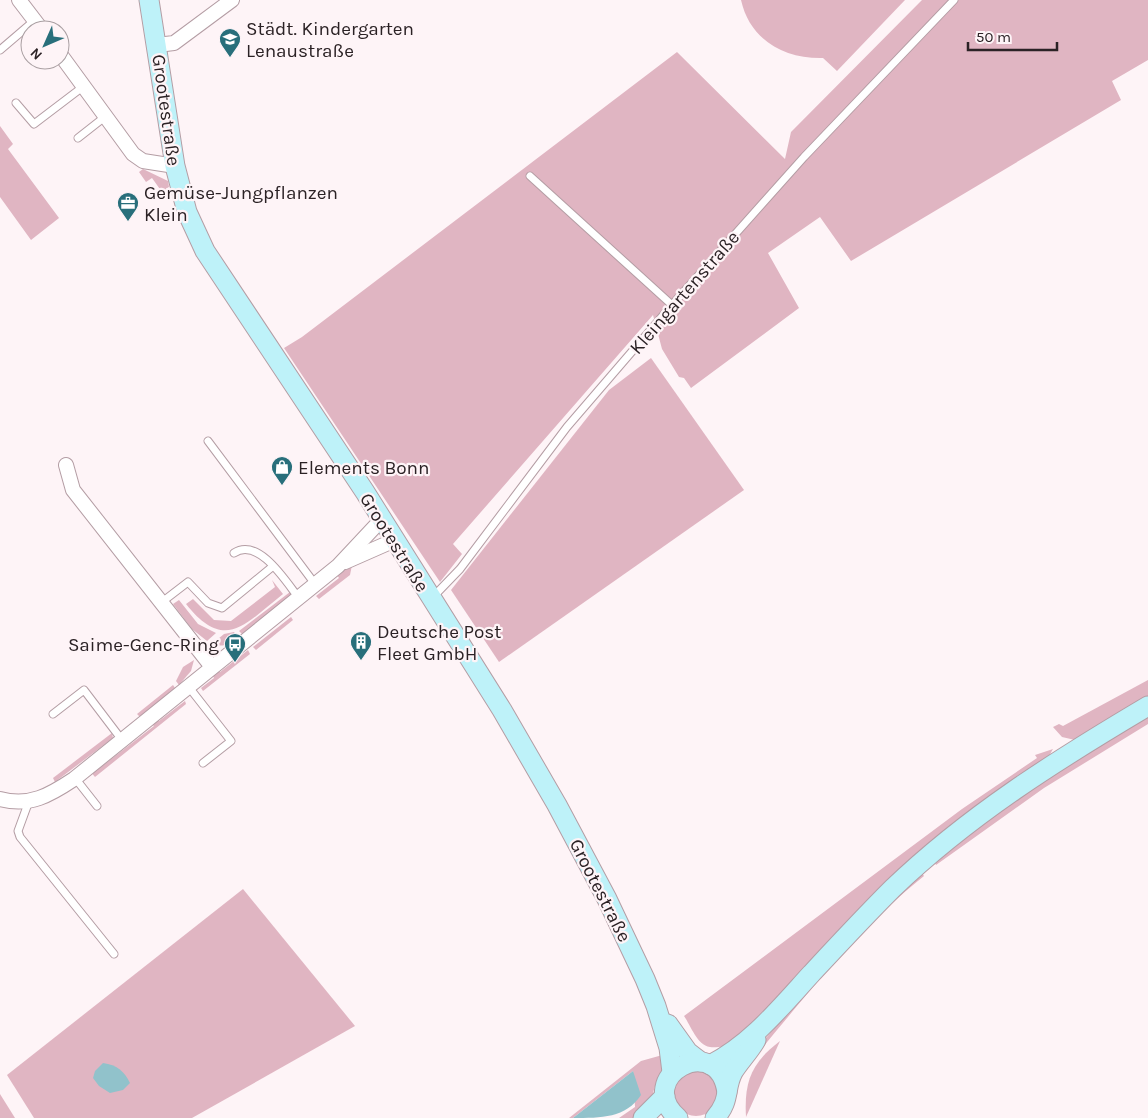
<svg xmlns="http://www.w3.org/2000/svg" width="1148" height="1118" font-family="Karla,sans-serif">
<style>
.green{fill:#e0b5c2}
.water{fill:#91c2cb}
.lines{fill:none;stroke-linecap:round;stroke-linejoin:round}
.lane-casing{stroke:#b49da4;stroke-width:9}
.street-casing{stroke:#b49da4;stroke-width:16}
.secondary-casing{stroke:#b49da4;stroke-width:21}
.lane{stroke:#fff;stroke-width:7}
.street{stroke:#fff;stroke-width:14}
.secondary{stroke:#bef2f9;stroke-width:19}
.labels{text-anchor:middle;stroke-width:4.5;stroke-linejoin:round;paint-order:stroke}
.poi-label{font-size:19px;fill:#2b2225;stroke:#fef4f7;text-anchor:start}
.street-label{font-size:19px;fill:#2b2225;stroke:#fef4f7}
</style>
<rect width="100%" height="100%" fill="#fef4f7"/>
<g class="green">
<path d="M741 0H905L837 71 823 58C784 59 750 40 741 0Z"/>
<polygon points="922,0 1148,0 1148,60 1112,81 1121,100 851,261 820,217 768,253 799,308 691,388 684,378 679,377 662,349 653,315 453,544 462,554 440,582 284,348 302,337 677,52 785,159 791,132"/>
<polygon points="0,126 13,144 8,149 59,218 31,240 0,197"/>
<polygon points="143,169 168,181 169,187 162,192 152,178 146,182 139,172"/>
<polygon points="651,358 744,490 499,662 451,590 609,390"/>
<polygon points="352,565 350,575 319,599 316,596 339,578 337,575"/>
<path d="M272 580 283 594C245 624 225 653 186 604L193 599 214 620 231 621 275 587Z"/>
<polygon points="290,592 292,596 243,635 239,631"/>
<polygon points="179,600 198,624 216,633 207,641 192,629 173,604"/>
<polygon points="291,617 293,620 256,650 253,647"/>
<path d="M234 632 238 638C230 644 222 648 212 644L224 634Z"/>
<polygon points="248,650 250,654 203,691 201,688 214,678 212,674 217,670 220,672"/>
<polygon points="194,660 191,671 179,685 176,681 183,667"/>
<polygon points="1148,680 1148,698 1075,740 1062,737 1053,727 1059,724 1063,726"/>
<polygon points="173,685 175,688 140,717 137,714"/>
<polygon points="185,701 186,704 95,777 90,771 94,768 97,770 154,726 151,723 156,718 159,721"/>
<polygon points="1148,714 1148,724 1044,788 936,865 934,861 991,814"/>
<polygon points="112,733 113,738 55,782 53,778"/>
<path d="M1053 749 1049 756 730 1048C723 1045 718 1048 710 1047 697 1045 691 1026 684 1016L962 809 1037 758 1035 755Z"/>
<path d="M921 872 924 876C857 929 802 1001 747 1066L759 1046 831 963Z"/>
<polygon points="243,889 355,1026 192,1118 34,1118 7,1075"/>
<path d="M780 1041 746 1117C744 1082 751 1063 780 1041Z"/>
<path d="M666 1054C665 1064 662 1069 658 1078 650 1097 655 1104 634 1118H619L635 1107 633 1071 573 1118H569L641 1061Z"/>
<circle cx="696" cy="1093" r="23"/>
<polygon points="0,1094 15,1118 0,1118"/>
</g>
<g class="water">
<path d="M103 1063C117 1065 124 1071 130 1083L123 1090 110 1093 99 1086 93 1078 95 1071Z"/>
<path d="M633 1071 641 1095C626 1118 601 1118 573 1118Z"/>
</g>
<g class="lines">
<g class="lane-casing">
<g id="lane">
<polyline points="0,50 34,21"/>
<polyline points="16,103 34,124 84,86"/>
<polyline points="78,138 106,116"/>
<polyline points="530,176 672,305"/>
<polyline points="208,441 315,584"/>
<path d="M234 553C258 537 285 580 298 597"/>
<polyline points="432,598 460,569 567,427 672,305 804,157 954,0"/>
<polyline points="162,602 188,582 208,603 222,608 272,567"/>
<polyline points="188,686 231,741 203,763"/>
<polyline points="53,714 84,690 122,740"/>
<polyline points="75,778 97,806"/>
<polyline points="29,801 18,831 20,837 114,954"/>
</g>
</g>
<g class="street-casing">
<g id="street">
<polyline points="19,0 42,30"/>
<polyline points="157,45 174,43 232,0"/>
<polyline points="60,54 133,154 143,161 175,166"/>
<polyline points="66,465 73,490 212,667"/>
<polyline points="345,562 395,540"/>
<path d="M0 799C30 807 50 795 74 779L338 566 382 519"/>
</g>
</g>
<g class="secondary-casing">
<g id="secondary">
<polyline points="149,0 175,166 187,212 205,251 365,492 502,710 557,805 607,899 645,979 656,1006 669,1048 672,1072"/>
<polyline points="668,1024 688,1052 701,1062"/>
<path d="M710 1065C751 1044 780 1008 811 974 838 945 864 917 892 889 969 815 1057 760 1148 706"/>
<polyline points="643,1118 665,1096"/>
<path d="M678 1118C632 1078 717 1029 727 1092"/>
<path d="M715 1118C731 1100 724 1089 733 1072 740 1061 749 1052 756 1040"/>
</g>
</g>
<use href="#lane" class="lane"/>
<use href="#street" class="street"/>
<use href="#secondary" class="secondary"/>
</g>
<defs>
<g id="school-pin" transform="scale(1.125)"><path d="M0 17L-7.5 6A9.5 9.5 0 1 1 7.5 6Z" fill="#286f7b" stroke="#fef4f7"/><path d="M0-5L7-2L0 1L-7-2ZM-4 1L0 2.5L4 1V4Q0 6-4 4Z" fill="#fff"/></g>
<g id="office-pin" transform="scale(1.125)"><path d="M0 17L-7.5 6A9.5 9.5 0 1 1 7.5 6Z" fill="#286f7b" stroke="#fef4f7"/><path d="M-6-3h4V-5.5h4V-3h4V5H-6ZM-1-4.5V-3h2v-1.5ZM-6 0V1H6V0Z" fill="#fff"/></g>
<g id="shop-pin" transform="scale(1.125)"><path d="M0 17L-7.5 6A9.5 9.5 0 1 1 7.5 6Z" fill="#286f7b" stroke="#fef4f7"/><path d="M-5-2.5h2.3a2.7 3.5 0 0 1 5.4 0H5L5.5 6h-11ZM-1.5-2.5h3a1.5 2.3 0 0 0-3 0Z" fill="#fff"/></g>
<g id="building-pin" transform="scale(1.125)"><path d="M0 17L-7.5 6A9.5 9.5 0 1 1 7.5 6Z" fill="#286f7b" stroke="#fef4f7"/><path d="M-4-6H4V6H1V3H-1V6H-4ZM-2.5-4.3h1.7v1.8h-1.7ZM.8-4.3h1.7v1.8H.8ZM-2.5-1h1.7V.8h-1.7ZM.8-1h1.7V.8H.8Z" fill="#fff"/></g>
<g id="bus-pin" transform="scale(1.125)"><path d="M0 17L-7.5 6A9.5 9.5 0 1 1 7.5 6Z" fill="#286f7b" stroke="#fef4f7"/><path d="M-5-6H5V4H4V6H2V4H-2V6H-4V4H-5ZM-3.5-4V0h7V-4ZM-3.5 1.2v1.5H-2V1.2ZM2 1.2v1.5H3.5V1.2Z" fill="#fff"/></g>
</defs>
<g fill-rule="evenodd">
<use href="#school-pin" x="230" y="39"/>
<use href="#office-pin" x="128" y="203"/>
<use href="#shop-pin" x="282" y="467"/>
<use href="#building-pin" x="361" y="642"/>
<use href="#bus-pin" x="235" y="644"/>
</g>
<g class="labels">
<g class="poi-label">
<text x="246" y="35">Städt. Kindergarten<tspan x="246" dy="22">Lenaustraße</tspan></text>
<text x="144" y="199">Gemüse-Jungpflanzen<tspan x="144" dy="22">Klein</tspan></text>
<text x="298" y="474">Elements Bonn</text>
<text x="377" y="638">Deutsche Post<tspan x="377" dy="22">Fleet GmbH</tspan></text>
<text x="219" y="651" text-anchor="end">Saime-Genc-Ring</text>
</g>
<g class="street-label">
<text transform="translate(167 110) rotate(82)" y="7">Grootestraße</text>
<text transform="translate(684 292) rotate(-49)" y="7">Kleingartenstraße</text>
<text transform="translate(395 542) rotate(58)" y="7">Grootestraße</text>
<text transform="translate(601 890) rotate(63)" y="7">Grootestraße</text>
</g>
</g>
<g transform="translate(45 45) rotate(225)"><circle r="24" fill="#fef4f7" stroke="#aaa0a3"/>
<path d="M0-4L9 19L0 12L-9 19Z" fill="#286f7b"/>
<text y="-8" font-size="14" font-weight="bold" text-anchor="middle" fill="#2b2225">N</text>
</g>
<path d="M968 42v8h89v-8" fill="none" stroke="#2b2225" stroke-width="2.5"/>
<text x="976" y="42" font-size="15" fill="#2b2225" stroke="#fef4f7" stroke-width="4" paint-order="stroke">50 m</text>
</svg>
